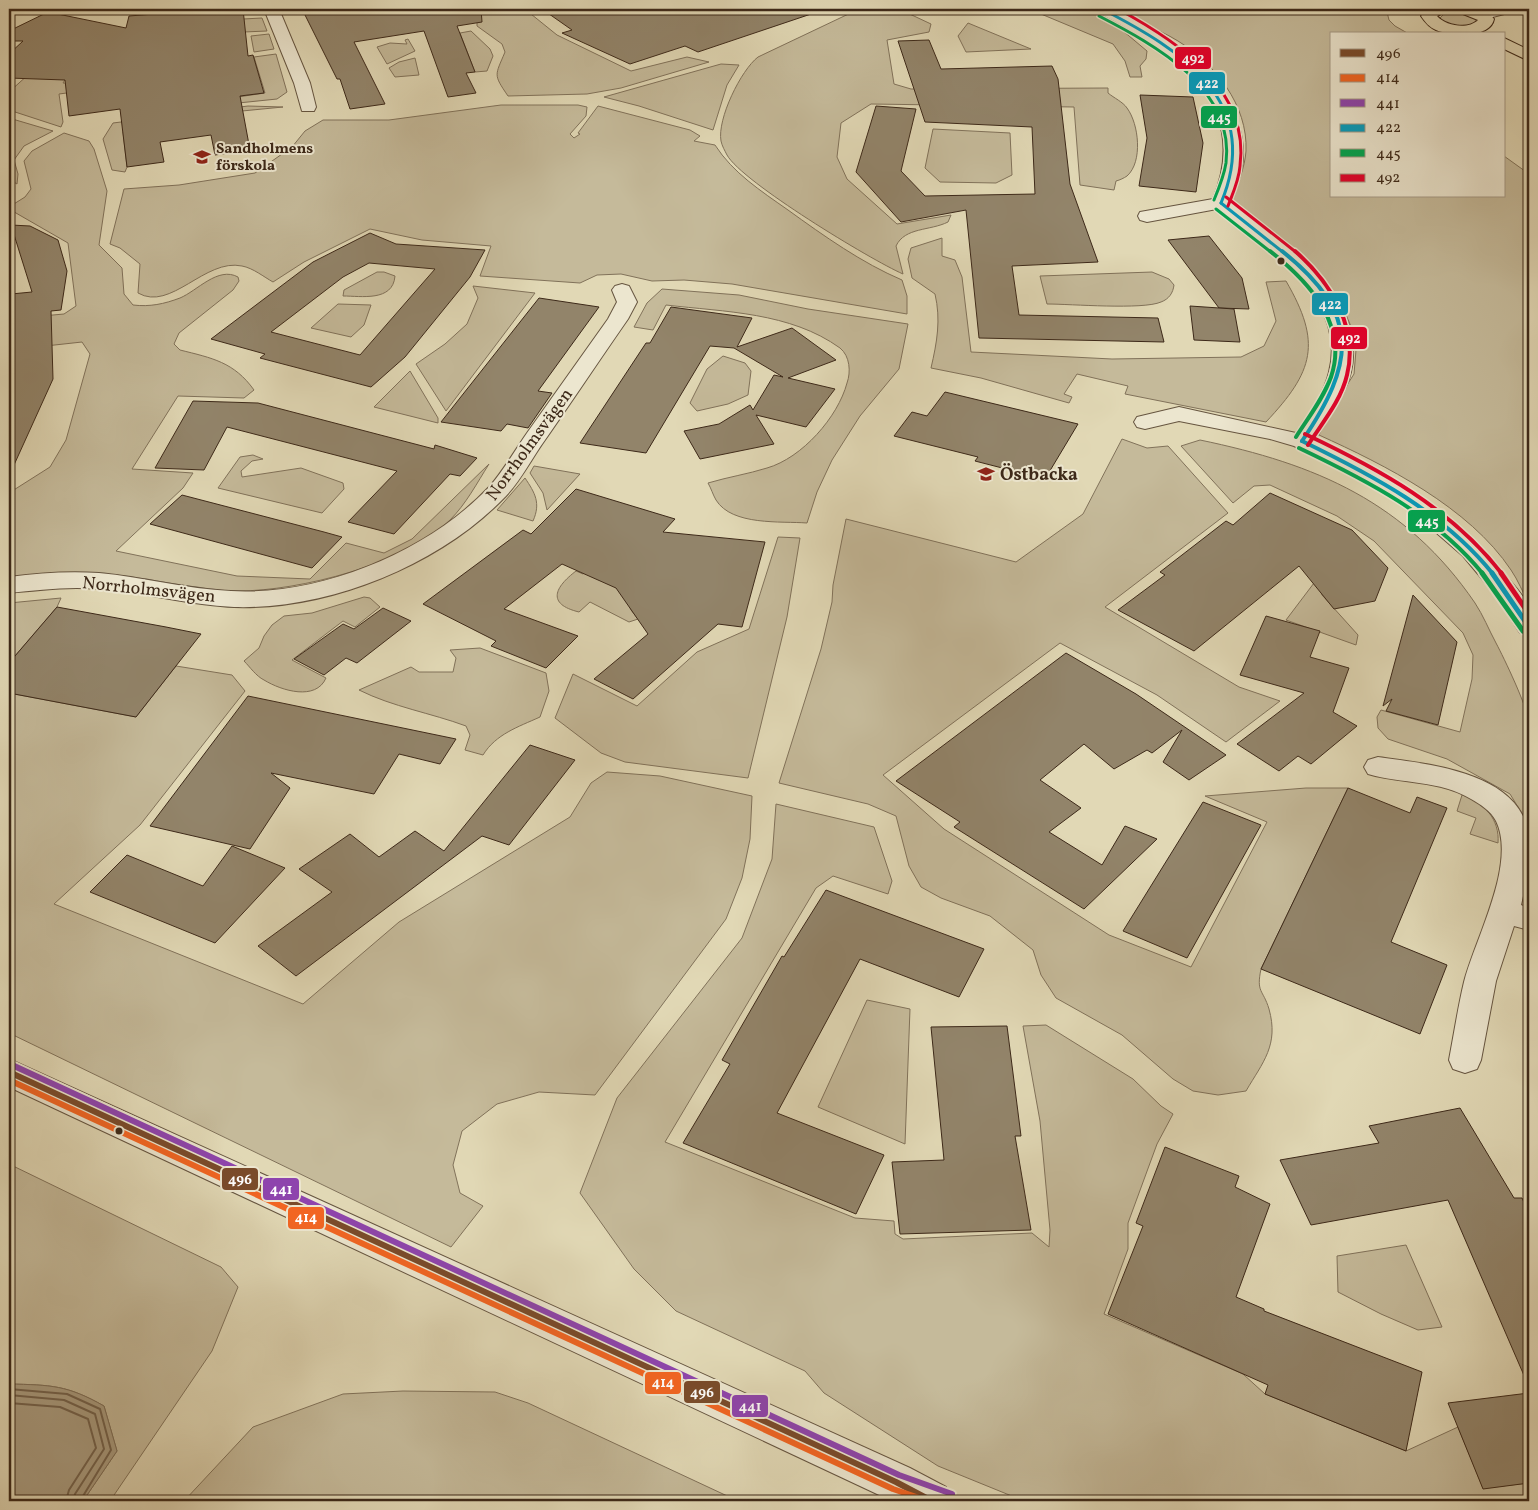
<svg xmlns="http://www.w3.org/2000/svg" width="1538" height="1510" font-family="Vollkorn,serif">
<style>
.green{fill:#c5ba9a;stroke:#81725a}
.water{fill:#a99c80;stroke:#7e6e57}
.lines{fill:none;stroke-linecap:round;stroke-linejoin:round}
.shore{stroke:#73624c;stroke-width:2}
.building{fill:#92846a;stroke:#3d2919;fill-rule:evenodd}
.minor-casing{stroke:#665540;stroke-width:2}
.major-casing{stroke:#3d2919;stroke-width:2}
.minor{fill:#ece6cf;fill-rule:evenodd}
.major{fill:#e1d8b5;fill-rule:evenodd}
.bus-1-casing{stroke:#ece6cf;stroke-width:10}
.bus-2-casing{stroke:#ece6cf;stroke-width:10}
.bus-3-casing{stroke:#ece6cf;stroke-width:10}
.bus-4-far2-casing{stroke:#ece6cf;stroke-width:5.5}
.bus-4-far1-casing{stroke:#ece6cf;stroke-width:7}
.bus-4-casing{stroke:#ece6cf;stroke-width:9}
.bus-5-far2-casing{stroke:#ece6cf;stroke-width:5.5}
.bus-5-far1-casing{stroke:#ece6cf;stroke-width:7}
.bus-5-casing{stroke:#ece6cf;stroke-width:9}
.bus-6-far2-casing{stroke:#ece6cf;stroke-width:5.5}
.bus-6-far1-casing{stroke:#ece6cf;stroke-width:7}
.bus-6-casing{stroke:#ece6cf;stroke-width:9}
.bus-1{stroke:#7a4b2a;stroke-width:6}
.bus-2{stroke:#f26522;stroke-width:6}
.bus-3{stroke:#8e44ad;stroke-width:6}
.bus-4-far2{stroke:#069cbc;stroke-width:3}
.bus-4-far1{stroke:#069cbc;stroke-width:4}
.bus-4{stroke:#069cbc;stroke-width:5}
.bus-5-far2{stroke:#00a651;stroke-width:3}
.bus-5-far1{stroke:#00a651;stroke-width:4}
.bus-5{stroke:#00a651;stroke-width:5}
.bus-6-far2{stroke:#e4002b;stroke-width:3}
.bus-6-far1{stroke:#e4002b;stroke-width:4}
.bus-6{stroke:#e4002b;stroke-width:5}
.bus-dot{fill:#3d2919;stroke:#ece6cf;stroke-width:2}
.labels{text-anchor:middle;stroke-width:4;stroke-linejoin:round;paint-order:stroke}
.far-poi-label{font-size:15px;font-weight:bold;fill:#3d2919;stroke:#ece6cf;text-anchor:start}
.street-label{font-size:18px;fill:#3d2919;stroke:#ece6cf}
.poi-label{font-size:18px;font-weight:bold;fill:#3d2919;stroke:#ece6cf;text-anchor:start}
.line-badge{stroke:#ece6cf;stroke-width:2}
.badge-label{font-size:14px;text-anchor:middle;font-weight:bold;fill:#fff}
</style>
<rect width="100%" height="100%" fill="#e1d8b5"/>
<filter id="stains"><feTurbulence type="fractalNoise" baseFrequency=".004" numOctaves="4"/><feColorMatrix values="0 0 0 0 .2 0 0 0 0 .09 0 0 0 0 .02 0 0 0 .5 -.17"/></filter>
<radialGradient id="worn" r=".72"><stop offset=".6" stop-color="#630" stop-opacity="0"/><stop offset="1" stop-color="#630" stop-opacity=".3"/></radialGradient>
<g class="green">
<path d="M474 9H530L526 10 557 35 631 71 687 57 709 62 621 88 587 94 508 96C493 74 495 76 505 52L502 44 477 26V12Z"/>
<path d="M859 9H899L931 24 929 32 887 40 894 84 911 89 1108 88V93C1114 98 1123 102 1127 108 1139 124 1143 162 1127 176 1124 178 1120 180 1116 181L1114 190 1080 185 1074 107 871 104 841 123 837 157 847 179 897 224 951 215 948 222C930 231 905 227 896 246L903 274C871 260 742 182 727 155 725 151 722 146 721 141 717 119 741 70 758 57Z"/>
<polygon points="1029,9 1087,9 1116,25 1147,51 1146,59 1140,66 1142,77 1130,77 1125,61 1113,44"/>
<path d="M1112 9H1393L1387 12 1389 20 1395 26 1409 34H1332V196H1504V156L1529 174V604C1523 593 1518 580 1511 570 1469 507 1385 465 1319 435L1328 415 1354 374 1356 350 1353 331 1343 308 1317 270 1231 199C1238 184 1245 167 1246 151 1248 105 1215 64 1178 41 1157 28 1133 21 1112 9Z"/>
<path d="M1459 13 1474 17 1477 22C1465 27 1449 29 1440 18L1444 14Z"/>
<polygon points="262,18 267,31 244,32 243,19"/>
<polygon points="968,23 1031,49 966,52 958,36"/>
<polygon points="471,31 490,49 493,56 487,71 475,72 460,33"/>
<polygon points="269,34 274,49 254,52 251,36"/>
<polygon points="408,39 415,51 387,64 377,47 390,43 407,44 405,40"/>
<polygon points="276,54 287,92 277,99 219,105 217,100 265,93 254,57"/>
<polygon points="415,58 419,75 395,77 389,68 399,62"/>
<polygon points="721,64 739,65 727,85 713,130 639,106 604,97"/>
<polygon points="29,74 68,75 63,83 98,84 105,88 59,94 63,122 61,127 9,110 9,92"/>
<path d="M501 105H578L587 107 586 116 570 134 574 138 580 134 578 133 598 106 690 130 700 136 694 141 715 145C733 173 761 191 788 210 824 236 862 263 902 280L907 296V314L732 284 684 280 652 281 621 274 597 275 580 283 480 276 491 246 422 240 370 229 304 262 273 282C264 277 253 268 242 266 205 258 171 312 138 293L140 264 120 248 110 244 124 189 179 185 255 173 292 147 305 131 323 120H389Z"/>
<polygon points="248,106 283,107 242,111 123,132 127,167 125,172 112,170 103,139 113,123"/>
<polygon points="9,118 53,131 24,146 14,160 18,174 17,184 9,179"/>
<polygon points="933,129 1010,133 1012,175 996,183 940,182 925,168"/>
<path d="M64 133 89 141 94 149 107 191 99 245 122 268 124 294 133 305C150 307 164 304 180 298 197 291 218 266 238 277L239 281 233 290 179 333 174 344 180 350C212 358 234 362 254 390L244 398 178 396 132 469 193 473 183 488 116 551 237 576 310 579 346 543 384 553 412 539 489 464C477 483 466 504 450 520 406 564 300 591 238 591 194 590 151 578 107 574 74 572 41 576 9 578V493L50 467 66 440 90 354 82 342 9 350V319L64 314 76 306 68 243 9 209V207L25 197 31 189 24 161 32 151Z"/>
<path d="M942 238V256L955 260 962 277 971 352 1112 359 1241 357 1264 346 1276 321 1266 282 1286 281C1322 343 1314 371 1266 422L1125 394 1128 386 1077 374 1064 394 1072 397 1069 403 981 378 931 368C937 342 941 320 935 294L912 278 908 259 911 248Z"/>
<path d="M377 272H384L395 276C393 302 361 296 343 296L344 290Z"/>
<path d="M1152 272 1169 279 1174 285C1173 293 1169 299 1161 302 1143 310 1071 304 1047 304L1040 276Z"/>
<polygon points="473,286 535,293 446,411 416,364 445,344 467,324 478,298"/>
<path d="M662 289 739 295 808 309 908 324 899 369 860 416 832 460 817 492 807 523C781 521 732 526 716 500 713 495 711 488 708 483 728 477 748 474 767 468 802 458 838 417 847 383 851 372 850 356 840 348 790 312 725 312 666 305L653 330 634 327 647 303Z"/>
<polygon points="338,304 371,305 364,325 351,337 311,328"/>
<polygon points="723,356 745,363 751,371 748,395 728,404 697,411 690,403 707,369"/>
<polygon points="410,371 438,418 438,423 374,407"/>
<path d="M1122 439 1147 448 1168 446 1228 513 1105 607 1239 687 1280 701 1226 742 1157 695 1060 643 883 775 944 829 1109 935 1191 967 1267 822 1205 796 1306 788H1348L1261 969C1256 993 1263 989 1269 1009 1279 1045 1263 1062 1246 1091L1218 1095 1193 1091 1173 1079 1122 1035 1056 998 1041 975 1033 950 990 916 941 898 921 887 909 866 896 816 868 804 779 783 821 649 832 602 833 585 846 519 1016 562 1083 514Z"/>
<path d="M1200 440C1316 464 1406 502 1475 603 1483 615 1489 630 1496 643 1504 658 1528 708 1529 723 1533 756 1529 792 1529 825L1510 794 1447 759 1388 739 1378 728 1377 717 1381 710 1460 732 1472 679 1473 655 1463 633 1374 541 1337 516 1270 485 1254 486 1233 503 1181 446Z"/>
<polygon points="253,455 263,459 252,461 241,471 242,477 301,468 343,483 344,489 322,513 218,488 240,457"/>
<polygon points="534,466 580,474 547,510 543,493 530,473"/>
<path d="M525 478C535 493 541 503 533 521L497 510Z"/>
<polygon points="778,537 800,538 787,617 748,778 625,762 601,753 555,718 573,674 637,706 697,652 749,629"/>
<path d="M612 561 631 610 638 619 629 622 590 602 579 612C546 604 555 587 576 571L583 574 596 564Z"/>
<polygon points="1317,579 1322,595 1358,635 1356,645 1286,620"/>
<path d="M364 597 370 598 380 607 355 627 343 621 292 660 326 678C316 701 282 691 264 680 256 676 250 667 244 661L259 648 264 636 272 625 284 616 312 613Z"/>
<polygon points="61,598 57,607 9,663 9,603"/>
<path d="M480 648 546 673 549 691 540 717C518 727 496 734 483 755L465 750 470 735 466 726C431 713 393 707 359 690L411 667 419 672H453L456 658 450 650Z"/>
<polygon points="176,666 232,675 245,691 140,825 54,904 303,1004 399,922 570,817 591,783 607,772 660,776 752,796 750,839 742,878 726,919 595,1095 539,1092 497,1104 462,1131 453,1165 460,1193 483,1206 451,1247 9,1033 9,693 136,717"/>
<path d="M1462 795C1484 801 1500 820 1498 843L1470 834 1476 818 1457 811Z"/>
<polygon points="776,804 874,827 892,881 888,894 833,876 816,888 665,1142 855,1218 894,1221 895,1234 903,1239 1032,1233 1049,1247 1050,1230 1040,1121 1023,1026 1046,1025 1133,1079 1161,1106 1173,1114 1157,1144 1128,1223 1128,1249 1104,1314 1243,1374 1265,1394 1406,1451 1458,1427 1483,1488 1529,1483 1529,1501 1024,1501 938,1466 824,1393 805,1371 676,1311 634,1269 580,1193 617,1098 742,938 772,859"/>
<polygon points="867,1000 910,1009 905,1144 818,1107"/>
<path d="M9 1164 221 1267 238 1287 212 1351 110 1501H83L117 1451 104 1406C67 1385 51 1385 9 1384Z"/>
<polygon points="1406,1245 1442,1327 1418,1330 1381,1314 1338,1292 1337,1256"/>
<polygon points="403,1391 495,1392 528,1403 738,1501 184,1501 253,1427 343,1394"/>
</g>
<path class="water" d="M9 1384C51 1385 67 1385 104 1406L117 1451 83 1501H9Z"/>
<g class="lines">
<g class="shore">
<polyline points="9,1389 67,1394 100,1409 111,1450 80,1501"/>
<polyline points="9,1395 64,1400 95,1414 104,1449 75,1494 73,1501"/>
<polyline points="9,1403 60,1407 88,1419 96,1448 69,1490 66,1501"/>
</g>
</g>
<g class="building">
<polygon points="217,9 243,9 248,56 253,55 264,93 240,96 250,150 215,155 211,135 160,142 164,162 127,167 120,109 69,116 65,80 9,78 9,54 23,41 9,41 9,31 48,12 126,28 129,16"/>
<polygon points="302,9 481,9 482,22 457,26 475,72 466,73 476,93 448,97 424,31 354,42 385,104 350,109 340,79 337,79"/>
<polygon points="542,9 813,9 814,13 698,52 685,46 630,64 562,33 572,30"/>
<polygon points="929,40 941,69 1052,66 1058,79 1070,184 1098,262 1012,266 1019,315 1158,318 1164,342 979,338 966,210 901,222 856,172 876,106 916,109 901,171 925,196 1035,194 1032,127 925,122 898,41"/>
<polygon points="1140,95 1193,97 1203,143 1196,192 1139,186 1147,138"/>
<polygon points="11,225 30,226 58,240 67,271 61,310 51,311 53,379 9,476 11,294 32,292"/>
<path d="M370 233 396 244 485 250 470 277 405 357 371 387 260 358 265 354 211 339 313 262ZM369 263 435 269 360 355 271 332 343 277Z"/>
<polygon points="1209,236 1242,278 1249,309 1219,308 1168,240"/>
<polygon points="539,298 599,307 538,391 552,393 528,428 507,424 501,431 441,422"/>
<polygon points="1190,306 1234,309 1240,342 1194,340"/>
<polygon points="671,307 752,318 737,347 792,328 836,360 788,378 835,389 806,427 756,415 774,444 700,459 684,431 719,424 750,405 753,410 774,375 783,377 734,348 710,346 646,453 580,443 646,343 650,343"/>
<polygon points="945,392 1078,424 1045,479 975,461 978,457 894,436 912,412 927,416"/>
<polygon points="193,401 258,403 434,449 435,445 477,458 460,476 450,474 394,534 348,522 397,471 227,427 204,470 155,468"/>
<polygon points="576,489 675,519 663,532 765,542 742,627 718,624 633,699 594,679 648,634 616,588 562,564 504,609 578,636 546,668 491,646 496,641 423,604 523,530 531,534"/>
<polygon points="1270,493 1352,530 1388,568 1375,601 1334,609 1299,566 1194,651 1118,610 1165,575 1160,572 1226,521 1233,525"/>
<polygon points="182,495 324,532 342,537 312,568 150,524"/>
<polygon points="1413,595 1457,642 1438,725 1386,711 1392,699 1383,706"/>
<polygon points="57,607 166,627 201,634 136,717 9,693 9,663"/>
<polygon points="383,608 411,621 357,663 346,658 324,675 294,659 343,624 354,629"/>
<polygon points="1266,616 1320,631 1310,657 1349,668 1333,712 1357,726 1311,764 1298,756 1279,771 1237,744 1304,693 1240,675"/>
<polygon points="1066,653 1136,694 1226,755 1189,780 1163,762 1182,730 1152,753 1147,750 1114,769 1084,744 1040,780 1081,808 1049,832 1102,865 1125,826 1157,839 1084,909 954,827 960,822 896,781"/>
<polygon points="248,696 456,739 440,764 399,754 374,794 271,773 290,788 250,849 150,826"/>
<polygon points="530,745 575,760 509,845 482,836 296,976 258,946 332,892 299,869 350,834 379,857 415,831 444,851"/>
<polygon points="1348,788 1410,813 1417,797 1447,808 1391,942 1447,965 1420,1034 1261,969"/>
<polygon points="1203,802 1261,825 1187,958 1123,931"/>
<polygon points="232,846 285,868 215,943 90,892 127,855 203,886"/>
<polygon points="826,890 984,949 959,997 860,959 777,1113 884,1155 856,1214 683,1143 730,1064 722,1060 782,956 784,957"/>
<polygon points="1007,1026 1021,1136 1015,1136 1031,1230 900,1234 892,1162 944,1160 931,1027"/>
<polygon points="1460,1108 1514,1198 1522,1198 1529,1213 1529,1387 1448,1200 1311,1225 1280,1160 1379,1143 1369,1126"/>
<polygon points="1165,1147 1239,1176 1235,1187 1270,1204 1236,1297 1264,1309 1264,1311 1422,1372 1406,1451 1265,1394 1268,1385 1108,1314 1143,1226 1136,1223"/>
<polygon points="1529,1393 1529,1483 1483,1489 1448,1403"/>
</g>
<g class="lines">
<g class="minor-casing">
<g id="minor">
<polygon points="264,9 279,9 310,83 316,107 314,111 302,111 294,83"/>
<path d="M1095 9C1100 9 1108 7 1114 9 1130 14 1147 26 1161 35 1202 62 1245 104 1243 158 1242 173 1236 188 1231 202 1247 216 1266 227 1283 240 1322 271 1363 319 1351 372 1345 396 1328 418 1315 439 1390 476 1447 506 1502 572 1510 580 1526 598 1529 608 1531 616 1529 627 1529 635L1520 633 1493 592 1463 556 1409 509 1373 486 1294 446 1270 439 1179 421 1145 429 1137 427 1134 422 1137 417 1179 407 1296 433C1309 414 1324 394 1329 372 1342 322 1307 278 1269 249 1252 235 1234 224 1217 209L1147 222 1140 220 1138 216 1140 212 1213 199C1253 101 1173 52 1097 12Z"/>
<polygon points="1488,9 1515,9 1512,12 1481,20 1473,15 1476,12"/>
<path d="M622 284 629 286 637 302 628 319C600 359 573 400 545 440 532 458 521 480 506 496 440 565 329 610 234 607 188 605 144 592 99 589 69 586 39 590 9 593V577C39 573 69 571 99 573 143 577 186 589 231 591 321 596 428 552 490 486 504 470 515 450 527 433 554 395 581 357 608 319L617 302 612 290 615 286Z"/>
<path d="M1378 757C1428 764 1522 772 1529 837 1532 860 1526 883 1521 905L1529 908V930L1514 926 1496 981 1481 1060 1477 1069 1465 1073 1453 1069 1449 1060C1454 1034 1458 1007 1464 982 1475 939 1517 864 1496 821 1491 811 1480 804 1471 799 1440 780 1402 784 1368 774L1364 767 1368 760Z"/>
<polygon points="9,1059 910,1468 946,1487 952,1501 892,1501 9,1087"/>
</g>
</g>
<g class="major-casing">
<g id="major">
<path d="M1426 9H1447L1445 12 1437 16C1446 26 1468 30 1478 20L1458 12 1456 9C1470 9 1485 6 1494 19 1490 39 1450 36 1436 30 1429 27 1425 22 1421 16Z"/>
<polygon points="1504,38 1529,50 1529,61 1504,49"/>
</g>
</g>
<use href="#minor" class="minor"/>
<use href="#major" class="major"/>
<g class="bus-1-casing">
<polyline id="bus-1" points="9,1072 896,1482 932,1501"/>
</g>
<g class="bus-2-casing">
<polyline id="bus-2" points="9,1080 893,1489 928,1501"/>
</g>
<g class="bus-3-casing">
<polyline id="bus-3" points="12,1065 899,1475 952,1494"/>
</g>
<g class="bus-4-far2-casing">
<g id="bus-4-far2">
<path d="M1102 9C1181 50 1264 101 1221 203"/>
<polyline points="1221,203 1284,253"/>
</g>
</g>
<g class="bus-4-far1-casing">
<g id="bus-4-far1">
<path d="M1282 251C1362 315 1355 363 1302 441"/>
<path d="M1302 441C1372 475 1443 512 1493 574"/>
</g>
</g>
<g class="bus-4-casing">
<polyline id="bus-4" points="1492,573 1529,627"/>
</g>
<g class="bus-5-far2-casing">
<g id="bus-5-far2">
<path d="M1099 16C1155 45 1235 88 1226 163 1224 176 1219 188 1214 200"/>
<polyline points="1216,209 1272,253"/>
</g>
</g>
<g class="bus-5-far1-casing">
<g id="bus-5-far1">
<path d="M1270 251C1308 281 1349 324 1331 377 1323 399 1308 418 1296 437"/>
<path d="M1299 448C1366 480 1435 515 1483 574"/>
</g>
</g>
<g class="bus-5-casing">
<polyline id="bus-5" points="1482,573 1523,631"/>
</g>
<g class="bus-6-far2-casing">
<g id="bus-6-far2">
<path d="M1118 9C1177 41 1250 88 1240 166 1239 180 1233 193 1228 206"/>
<polyline points="1226,197 1297,253"/>
</g>
</g>
<g class="bus-6-far1-casing">
<g id="bus-6-far1">
<path d="M1295 251C1330 282 1359 327 1347 375 1341 401 1322 423 1308 445"/>
<path d="M1305 434C1379 469 1451 508 1502 574"/>
</g>
</g>
<g class="bus-6-casing">
<polyline id="bus-6" points="1501,573 1529,614"/>
</g>
<use href="#bus-1" class="bus-1"/>
<use href="#bus-2" class="bus-2"/>
<use href="#bus-3" class="bus-3"/>
<use href="#bus-4-far2" class="bus-4-far2"/>
<use href="#bus-4-far1" class="bus-4-far1"/>
<use href="#bus-4" class="bus-4"/>
<use href="#bus-5-far2" class="bus-5-far2"/>
<use href="#bus-5-far1" class="bus-5-far1"/>
<use href="#bus-5" class="bus-5"/>
<use href="#bus-6-far2" class="bus-6-far2"/>
<use href="#bus-6-far1" class="bus-6-far1"/>
<use href="#bus-6" class="bus-6"/>
</g>
<defs>
<g id="school-bare" transform="scale(1.35)"><path d="M0-5L7-2L0 1L-7-2ZM-4 1L0 2.5L4 1V4Q0 6-4 4Z" fill="#8f2418" stroke="#ece6cf" stroke-width="2.5" paint-order="stroke"/></g>
</defs>
<g fill-rule="evenodd">
<use href="#school-bare" x="202" y="157"/>
<use href="#school-bare" x="986" y="474"/>
</g>
<g class="bus-dot">
<circle cx="1281" cy="261" r="4.5"/>
<circle cx="119" cy="1131" r="4.5"/>
</g>
<g class="labels">
<g class="far-poi-label">
<text x="216" y="153">Sandholmens<tspan x="216" dy="17">förskola</tspan></text>
</g>
<g class="street-label">
<text transform="translate(529 444) rotate(-54)" y="6">Norrholmsvägen</text>
<text transform="translate(149 589) rotate(6)" y="6">Norrholmsvägen</text>
</g>
<g class="poi-label">
<text x="1000" y="480">Östbacka</text>
</g>
</g>
<g class="line-badge">
<rect x="1174" y="46" width="38" height="24" rx="5" fill="#e4002b"/>
<rect x="1188" y="71" width="38" height="24" rx="5" fill="#069cbc"/>
<rect x="1200" y="105" width="38" height="24" rx="5" fill="#00a651"/>
<rect x="1311" y="292" width="38" height="24" rx="5" fill="#069cbc"/>
<rect x="1330" y="326" width="38" height="24" rx="5" fill="#e4002b"/>
<rect x="1407" y="509" width="39" height="24" rx="5" fill="#00a651"/>
<rect x="221" y="1167" width="38" height="24" rx="5" fill="#7a4b2a"/>
<rect x="262" y="1177" width="38" height="24" rx="5" fill="#8e44ad"/>
<rect x="287" y="1206" width="38" height="24" rx="5" fill="#f26522"/>
<rect x="644" y="1371" width="38" height="24" rx="5" fill="#f26522"/>
<rect x="683" y="1380" width="38" height="24" rx="5" fill="#7a4b2a"/>
<rect x="731" y="1394" width="38" height="24" rx="5" fill="#8e44ad"/>
</g>
<g class="badge-label">
<text x="1193" y="63">492</text>
<text x="1207" y="88">422</text>
<text x="1219" y="122">445</text>
<text x="1330" y="309">422</text>
<text x="1349" y="343">492</text>
<text x="1427" y="526">445</text>
<text x="240" y="1184">496</text>
<text x="281" y="1194">441</text>
<text x="306" y="1222">414</text>
<text x="663" y="1387">414</text>
<text x="702" y="1397">496</text>
<text x="750" y="1411">441</text>
</g>
<rect width="1538" height="1510" fill="none" stroke="#e1d8b5" stroke-width="30"/>
<rect x="10" y="10" width="1518" height="1490" fill="none" stroke="#3d2919" stroke-width="2.5"/>
<rect x="15" y="15" width="1508" height="1480" fill="none" stroke="#3d2919"/>
<rect x="1330" y="32" width="175" height="165" fill="#ece6cf" stroke="#a69a86"/>
<rect x="1340" y="49" width="25" height="8" fill="#7a4b2a" stroke="#a69a86"/>
<text x="1376" y="58" font-size="15" fill="#3d2919">496</text>
<rect x="1340" y="74" width="25" height="8" fill="#f26522" stroke="#a69a86"/>
<text x="1376" y="82" font-size="15" fill="#3d2919">414</text>
<rect x="1340" y="99" width="25" height="8" fill="#8e44ad" stroke="#a69a86"/>
<text x="1376" y="108" font-size="15" fill="#3d2919">441</text>
<rect x="1340" y="124" width="25" height="8" fill="#069cbc" stroke="#a69a86"/>
<text x="1376" y="132" font-size="15" fill="#3d2919">422</text>
<rect x="1340" y="149" width="25" height="8" fill="#00a651" stroke="#a69a86"/>
<text x="1376" y="158" font-size="15" fill="#3d2919">445</text>
<rect x="1340" y="174" width="25" height="8" fill="#e4002b" stroke="#a69a86"/>
<text x="1376" y="182" font-size="15" fill="#3d2919">492</text>
<rect width="100%" height="100%" filter="url(#stains)"/>
<rect width="100%" height="100%" fill="url(#worn)"/>
</svg>
